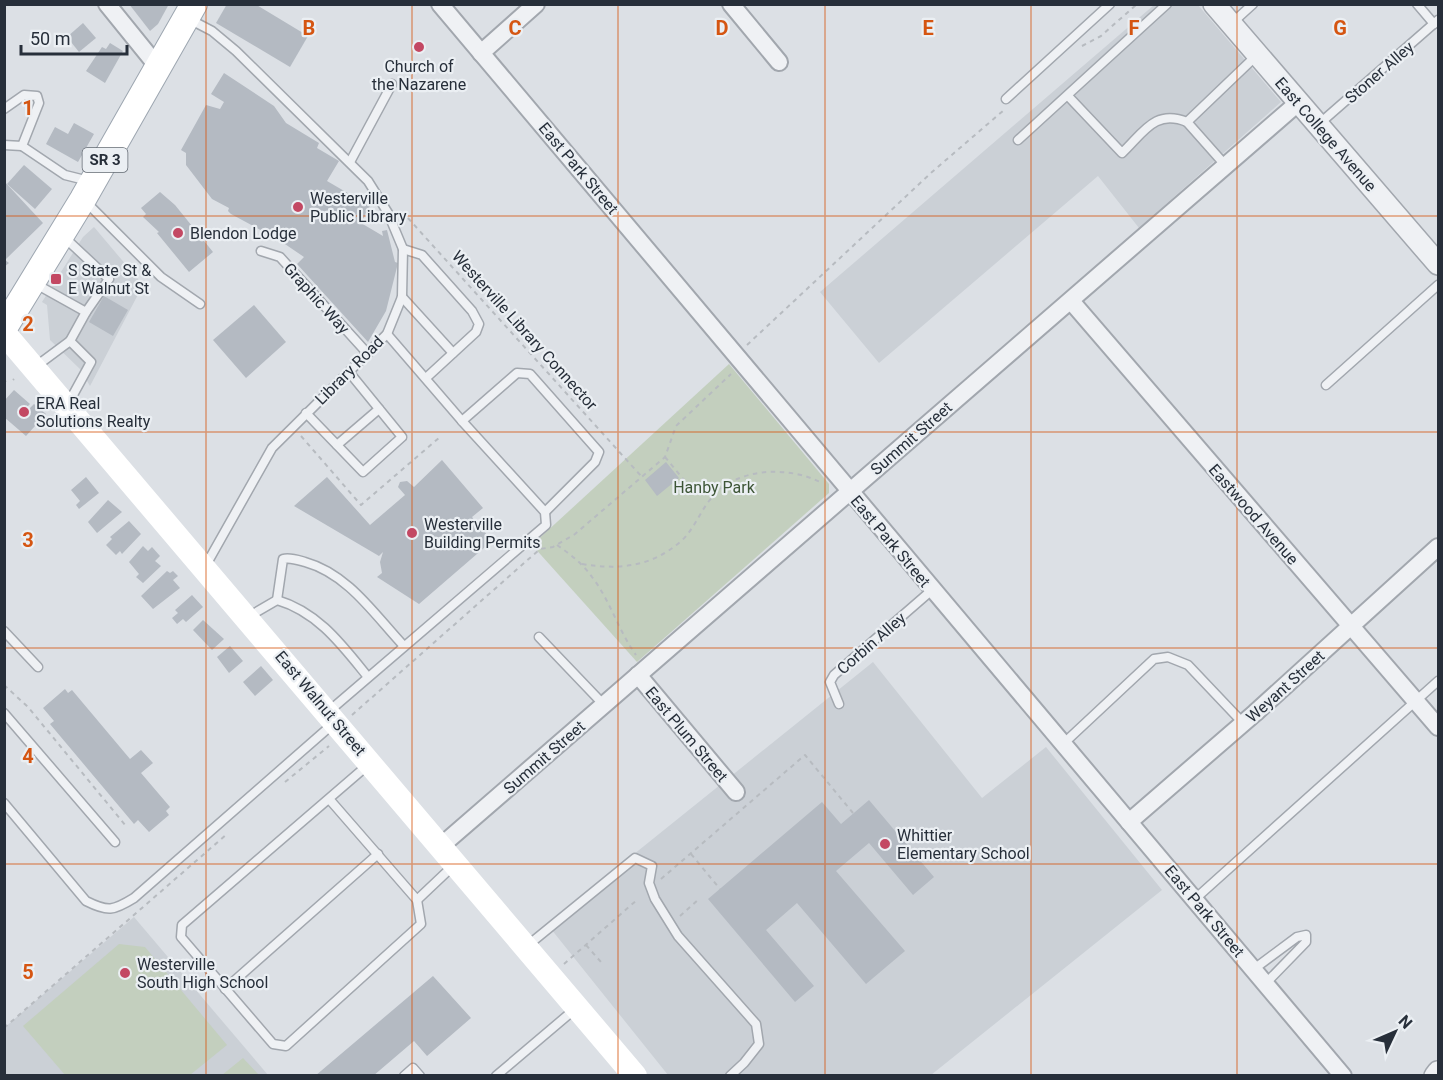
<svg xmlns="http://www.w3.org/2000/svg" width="1443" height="1080" font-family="Roboto,sans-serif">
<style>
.built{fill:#cbd0d6}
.green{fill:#c3cfbe}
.building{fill:#b4bac2}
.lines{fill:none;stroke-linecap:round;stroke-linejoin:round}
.service-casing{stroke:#a2a7ae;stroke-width:11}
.minor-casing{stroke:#a2a7ae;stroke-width:20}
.tertiary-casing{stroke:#a2a7ae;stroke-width:24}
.primary-casing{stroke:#9da6b0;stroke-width:28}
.path{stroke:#b7bbc0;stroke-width:2;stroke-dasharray:4.5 4.5;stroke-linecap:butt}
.service{stroke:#eff1f4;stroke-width:8}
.minor{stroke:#eff1f4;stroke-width:16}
.tertiary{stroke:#eff1f4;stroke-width:21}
.secondary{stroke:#fff;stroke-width:24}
.primary{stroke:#fff;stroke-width:26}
.grid{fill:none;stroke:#d55511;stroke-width:1.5;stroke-opacity:0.55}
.poi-dot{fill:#c34863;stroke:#ebeff3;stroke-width:2}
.labels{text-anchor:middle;stroke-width:4.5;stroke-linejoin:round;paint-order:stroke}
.shield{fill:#ebeff3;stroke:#626972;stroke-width:1.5}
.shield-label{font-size:15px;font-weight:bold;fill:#272f3a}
.poi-label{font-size:16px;fill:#272f3a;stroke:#ebeff3;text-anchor:start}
.street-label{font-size:16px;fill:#272f3a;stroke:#ebeff3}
.park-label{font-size:16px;fill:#3d5536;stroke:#ebeff3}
.grid-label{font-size:20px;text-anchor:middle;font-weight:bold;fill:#d55511;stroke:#ebeff3;stroke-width:4.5;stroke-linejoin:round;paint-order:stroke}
</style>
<rect width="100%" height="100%" fill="#dce0e5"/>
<g class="built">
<polygon points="1154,5 1198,5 1281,102 1139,228 1098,176 879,363 820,292"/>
<polygon points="94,227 143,285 90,386 80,369 50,340 47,305 42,302 83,237"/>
<polygon points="873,662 982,798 1046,747 1162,890 931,1075 668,1075 547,924"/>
<polygon points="134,917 268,1075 5,1075 4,1028"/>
</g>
<g class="green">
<polygon points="729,364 829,484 829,493 637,662 532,545"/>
<polygon points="119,944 145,947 227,1045 190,1075 65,1075 23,1026"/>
<polygon points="243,1058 259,1075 222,1075"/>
</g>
<g class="building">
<polygon points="129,4 169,4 158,24 150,31"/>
<polygon points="227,4 255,4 308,36 290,67 216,23"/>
<polygon points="83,23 96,38 79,52 67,37"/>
<polygon points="110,43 123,51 105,83 86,71 102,47 106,49"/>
<polygon points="224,73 274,106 286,123 319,143 317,148 339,161 327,181 370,206 361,223 383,236 382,231 387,230 395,262 398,263 386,311 368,342 297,264 304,257 279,240 231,214 228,211 229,208 212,199 186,165 186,153 181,150 206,105 220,109 224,102 211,94"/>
<polygon points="74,123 94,134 78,162 46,144 55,127 68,134"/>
<polygon points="24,165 52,189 35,209 7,184"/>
<polygon points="4,181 43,223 5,260 9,263 4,267"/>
<polygon points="160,192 175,205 213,252 189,272 157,233 159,232 143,217 146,214 141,208"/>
<polygon points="104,296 128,310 113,336 89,322"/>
<polygon points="254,305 286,342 246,378 213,340"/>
<polygon points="14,390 30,404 27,407 29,409 34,404 46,414 37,427 35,426 26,436 4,417 4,401"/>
<polygon points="442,460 483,508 472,517 492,541 419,604 377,577 382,573 380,562 383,552 379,556 294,506 327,477 370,525 405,495 398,487 400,482 407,481 414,487"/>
<polygon points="666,462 679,478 657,496 645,480"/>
<polygon points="86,477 99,493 79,509 76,505 80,501 71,490"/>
<polygon points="108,500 122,512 97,533 88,522"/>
<polygon points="129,521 141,534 122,554 120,551 116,555 106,545 112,539 110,537"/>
<polygon points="143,546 148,551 152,547 160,556 155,561 161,566 143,583 136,577 139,574 129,562"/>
<polygon points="167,571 170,573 173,571 178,576 173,580 180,588 153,609 141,596"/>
<polygon points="192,595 203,607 186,622 183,619 177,624 172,618 178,613 175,610"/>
<polygon points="203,620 224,639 212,650 193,630"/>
<polygon points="230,646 243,661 229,673 217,657"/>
<polygon points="261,666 273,680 255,696 243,682"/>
<polygon points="65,689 68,693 72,690 130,759 141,750 153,763 141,773 170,807 166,811 169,815 149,832 138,820 134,824 50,724 54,721 43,708"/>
<polygon points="869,800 934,877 913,895 869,843 836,871 905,951 866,984 797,903 766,930 814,986 795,1002 708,899 822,802 841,824"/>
<polygon points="433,976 471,1018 427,1056 414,1041 373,1076 315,1076"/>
</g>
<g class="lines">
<g class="service-casing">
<g id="service">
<polyline points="1417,4 1434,24"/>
<polyline points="189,19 212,31 236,51 368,181 388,213 403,249 402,297 387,334 272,448 206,565"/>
<polyline points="1231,24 1253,4"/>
<path d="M1068 96 1122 153C1144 132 1155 109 1187 122"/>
<polyline points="1006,99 1110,4"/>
<polyline points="4,109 24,95 37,96 39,103 22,146 65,175 89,181"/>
<polyline points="1319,124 1438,20"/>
<polyline points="1018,140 1167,4"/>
<polyline points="4,145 22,146"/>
<polyline points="350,162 392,84"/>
<polyline points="1226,166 1187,122 1257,55"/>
<polyline points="85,201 161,277 200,304"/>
<polyline points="403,249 422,255 472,311 479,324 476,332 426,378"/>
<polyline points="261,251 280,257 368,354"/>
<polyline points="34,283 86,312 109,279 64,237"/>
<polyline points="402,297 453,353"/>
<polyline points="70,341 86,312"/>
<polyline points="35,367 70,341 91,362 68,404"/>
<polyline points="1326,385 1438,285"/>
<polyline points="306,413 363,472 402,437 349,372"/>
<polyline points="462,421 517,373 530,374 599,452 595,462 545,512"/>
<polyline points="337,445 379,409"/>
<path d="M277 600 283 559C290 557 298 560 305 562 348 574 374 614 403 645"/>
<path d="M248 617 277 600C318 612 342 645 368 677"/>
<polyline points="4,631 38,667"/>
<polyline points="539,637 604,705"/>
<polyline points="839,704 830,682 834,675 932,590"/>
<polyline points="328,712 546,525 545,512 462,421 387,334"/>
<polyline points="4,713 115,842"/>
<polyline points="1063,744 1154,659 1168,657 1188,665 1244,724"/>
<polyline points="330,800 417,900 421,924 286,1046 273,1044 181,937 182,925 369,764"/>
<path d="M4 803 86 901C108 912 113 911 134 898L334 723"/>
<polyline points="1195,899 1438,681"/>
<polyline points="417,900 454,865"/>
<polyline points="527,946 635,858 652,866 649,883 655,899 678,936 756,1024 759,1044 744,1063 730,1076"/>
<polyline points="1254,969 1297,937 1306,935 1306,942 1266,983"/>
<polyline points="225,989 378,854"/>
<polyline points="404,1076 413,1068 420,1076"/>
<polyline points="496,1076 575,1009"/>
</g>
</g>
<g class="minor-casing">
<g id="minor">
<polyline points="107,4 158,67"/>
<polyline points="440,4 1343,1076"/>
<polyline points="731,4 779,62"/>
<polyline points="481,53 536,4"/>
<polyline points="1071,301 1438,727"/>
<polyline points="638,675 736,792"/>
<polyline points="1129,822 1255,713 1438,547"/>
<polyline points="441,846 1299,102"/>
</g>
</g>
<g class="tertiary-casing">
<g id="tertiary">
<polyline points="1214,4 1438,264"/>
<polyline points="1435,1076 1438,1072"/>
</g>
</g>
<g class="primary-casing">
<polyline id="primary" points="4,328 83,199 194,4"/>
</g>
<g class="path">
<polyline points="1082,46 1101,36 1137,4"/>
<polyline points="400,214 407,217 642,477"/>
<polyline points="747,345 932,172 1004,110"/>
<polyline points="4,380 6,382"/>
<polyline points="13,380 14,379"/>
<polyline points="301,436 361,505 440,437"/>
<polyline points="665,457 684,480"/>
<path d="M557 545C570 554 583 564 592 577 610 600 618 630 636 655"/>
<path d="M582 564C619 570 651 567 680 542 693 531 699 514 709 501 734 467 788 465 822 483"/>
<polyline points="4,685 28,707 126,826"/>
<polyline points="352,715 540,549 553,547 575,534 665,457 676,426 731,374"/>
<polyline points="285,782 329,746"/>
<polyline points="691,854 720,889"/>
<polyline points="661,879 805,755 853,813"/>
<polyline points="680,916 699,899"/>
<polyline points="586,945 601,962"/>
<polyline points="564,964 638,899"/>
<polyline points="4,1028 227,834"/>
</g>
<use href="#service" class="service"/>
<use href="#minor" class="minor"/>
<use href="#tertiary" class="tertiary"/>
<polyline class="secondary" points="4,333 635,1076"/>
<use href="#primary" class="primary"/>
</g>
<path class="grid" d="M206 4V1076M412 4V1076M618 4V1076M825 4V1076M1031 4V1076M1237 4V1076M4 216H1438M4 432H1438M4 648H1438M4 864H1438"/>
<g class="poi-dot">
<circle cx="419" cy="47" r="6"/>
<circle cx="298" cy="207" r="6"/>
<circle cx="178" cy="233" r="6"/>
<rect x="50" y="273" width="12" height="12" rx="3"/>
<circle cx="24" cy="412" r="6"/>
<circle cx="412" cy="533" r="6"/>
<circle cx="885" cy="844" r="6"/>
<circle cx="125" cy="973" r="6"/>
</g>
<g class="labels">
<rect class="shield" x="82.5" y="148" width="45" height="24" rx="4.5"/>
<g class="shield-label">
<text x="105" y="165">SR 3</text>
</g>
<g class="poi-label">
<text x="419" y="72" text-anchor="middle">Church of<tspan x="419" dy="18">the Nazarene</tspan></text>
<text x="310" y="204">Westerville<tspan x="310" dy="18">Public Library</tspan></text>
<text x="190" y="239">Blendon Lodge</text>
<text x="68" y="276">S State St &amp;<tspan x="68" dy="18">E Walnut St</tspan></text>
<text x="36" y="409">ERA Real<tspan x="36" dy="18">Solutions Realty</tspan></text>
<text x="424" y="530">Westerville<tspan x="424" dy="18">Building Permits</tspan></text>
<text x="897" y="841">Whittier<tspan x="897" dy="18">Elementary School</tspan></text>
<text x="137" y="970">Westerville<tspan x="137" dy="18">South High School</tspan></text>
</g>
<g class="street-label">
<text transform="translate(1379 72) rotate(-41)" y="6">Stoner Alley</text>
<text transform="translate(1326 134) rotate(49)" y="6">East College Avenue</text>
<text transform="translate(579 168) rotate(50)" y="6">East Park Street</text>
<text transform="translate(317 298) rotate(48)" y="6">Graphic Way</text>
<text transform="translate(525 330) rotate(48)" y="6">Westerville Library Connector</text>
<text transform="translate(349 370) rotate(-45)" y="6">Library Road</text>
<text transform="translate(911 438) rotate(-41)" y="6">Summit Street</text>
<text transform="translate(1254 514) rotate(49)" y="6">Eastwood Avenue</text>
<text transform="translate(891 541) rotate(50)" y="6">East Park Street</text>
<text transform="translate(871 643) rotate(-41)" y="6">Corbin Alley</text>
<text transform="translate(1285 686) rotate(-42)" y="6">Weyant Street</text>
<text transform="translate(321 703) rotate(50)" y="6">East Walnut Street</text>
<text transform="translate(687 734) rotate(50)" y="6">East Plum Street</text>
<text transform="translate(544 757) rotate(-41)" y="6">Summit Street</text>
<text transform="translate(1205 911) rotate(50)" y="6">East Park Street</text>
</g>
<g class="park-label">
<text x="714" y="493">Hanby Park</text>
</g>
</g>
<g class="grid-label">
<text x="309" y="35">B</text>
<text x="515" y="35">C</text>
<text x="722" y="35">D</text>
<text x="928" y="35">E</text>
<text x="1134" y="35">F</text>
<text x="1340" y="35">G</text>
<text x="28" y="115">1</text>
<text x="28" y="331">2</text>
<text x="28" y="547">3</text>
<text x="28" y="763">4</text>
<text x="28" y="979">5</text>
</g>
<rect width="1443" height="1080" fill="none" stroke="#272f3a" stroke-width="12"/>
<g transform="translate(1395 1032) rotate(46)" stroke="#ebeff3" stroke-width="4.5" paint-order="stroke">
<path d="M0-4.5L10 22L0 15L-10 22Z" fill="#272f3a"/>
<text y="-9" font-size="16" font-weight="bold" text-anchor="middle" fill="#272f3a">N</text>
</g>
<path d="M21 45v9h106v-9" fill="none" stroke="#272f3a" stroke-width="3"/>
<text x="30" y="45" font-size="18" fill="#272f3a" stroke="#ebeff3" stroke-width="4.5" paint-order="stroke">50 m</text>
</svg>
